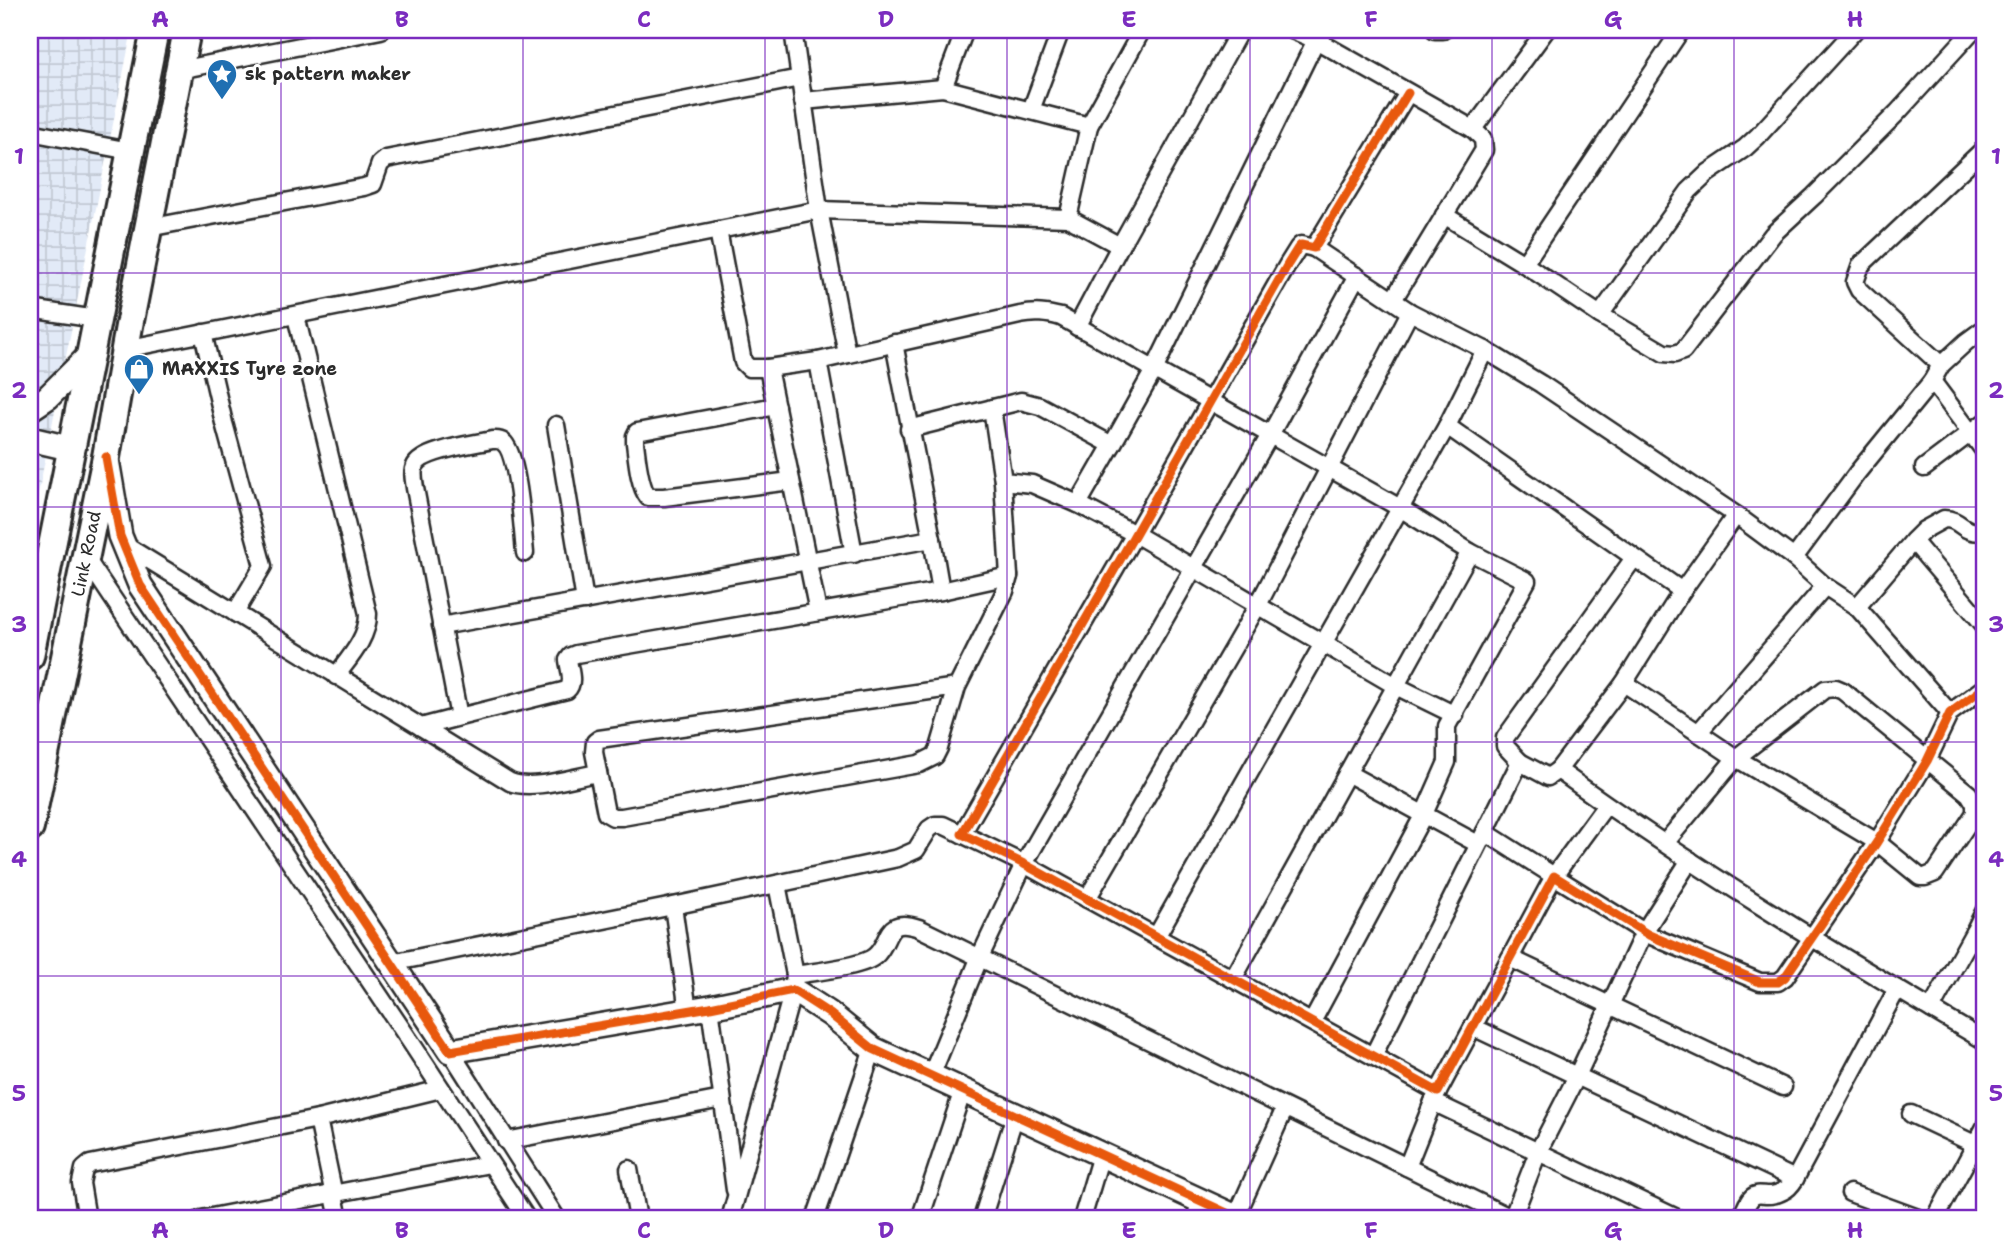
<svg xmlns="http://www.w3.org/2000/svg" width="2015" height="1249" font-family="'Shantell Sans',sans-serif">
<style>
.industrial{fill:url(#industrial-grid)}
.lines{fill:none;stroke-linecap:round;stroke-linejoin:round}
.street-casing{stroke:#2b2b2b;stroke-width:21}
.secondary-casing{stroke:#2b2b2b;stroke-width:28}
.primary-casing{stroke:#2b2b2b;stroke-width:32}
.street{stroke:#fff;stroke-width:16}
.secondary{stroke:#fff;stroke-width:23}
.primary{stroke:#fff;stroke-width:26}
.cycleway-casing{stroke:#fff;stroke-width:13}
.cycleway{stroke:#e8590c;stroke-width:9}
.grid{fill:none;stroke:#7b2cbf;stroke-width:2;stroke-opacity:0.55}
.labels{text-anchor:middle;stroke-width:6;stroke-linejoin:round;paint-order:stroke}
.poi-label{font-size:18px;font-weight:bold;fill:#2b2b2b;stroke:#fff;text-anchor:start}
.street-label{font-size:18px;fill:#2b2b2b;stroke:#fff}
.neatline{fill:none;stroke:#7b2cbf;stroke-width:2.5}
.grid-label{font-size:23px;text-anchor:middle;font-weight:bold;fill:#7b2cbf}
</style>
<defs>
<pattern id="industrial-grid" width="8" height="8" patternUnits="userSpaceOnUse" patternTransform="scale(1.75)"><rect width="8" height="8" fill="#e2eaf7"/><path d="M0 4h8M4 0v8" fill="none" stroke="#c2c9d4"/></pattern>
</defs>
<rect width="100%" height="100%" fill="#fff"/>
<filter id="ink" filterUnits="userSpaceOnUse"><feTurbulence type="fractalNoise" baseFrequency=".0143" numOctaves="2"/><feDisplacementMap in="SourceGraphic" scale="14" xChannelSelector="R" yChannelSelector="G"/><feConvolveMatrix kernelMatrix="1 2 1 2 8 2 1 2 1" color-interpolation-filters="sRGB"/></filter>
<g filter="url(#ink)">
<polygon class="industrial" points="30,30 132,30 30,534"/>
<g class="lines">
<g class="street-casing">
<g id="street">
<polyline points="793,30 819,210 847,354"/>
<polyline points="1292,30 1316,40 1473,129 1546,30"/>
<polyline points="1435,30 1443,30"/>
<polyline points="1681,30 1524,264 1600,315 1664,353 1675,354 1683,351 1773,234 1814,196 1897,113 1973,30"/>
<polyline points="179,70 381,30"/>
<polyline points="943,88 965,30"/>
<polyline points="1408,93 1314,248 1301,245 1298,248 1288,264 1135,534 962,834 1024,864 1438,1092 1554,876 1649,935 1760,982 1778,982 1785,977 1877,842 1927,761 1950,713 1985,687"/>
<polyline points="803,101 943,88 1089,126"/>
<polyline points="1031,110 1061,30"/>
<polyline points="30,132 130,151"/>
<polyline points="1985,148 1861,265 1855,282 1859,290 1941,365 1966,342 1985,328"/>
<polyline points="1444,215 1524,264"/>
<polyline points="1068,218 1089,126 1142,30"/>
<polyline points="148,228 364,187 373,184 380,164 386,159 800,78"/>
<polyline points="718,230 743,362 749,368 768,368 818,612"/>
<polyline points="1314,248 1410,312 1485,350 1541,384 1736,515 1794,558 1857,473 1932,381 1941,365"/>
<polyline points="1393,300 1484,150 1483,139 1473,129"/>
<polyline points="30,309 96,319"/>
<polyline points="1600,315 1689,191 1708,173 1745,148 1758,136 1855,30"/>
<path d="M296 316 368 614C368 638 350 657 336 676"/>
<polyline points="1077,327 1120,246"/>
<polyline points="203,333 224,423 263,566 235,613"/>
<polyline points="125,349 819,210 1068,218 1120,246 1240,30"/>
<polyline points="818,361 854,554"/>
<path d="M768 368 818 361 1020 315C1035 312 1046 313 1061 317L1400 508 1470 552 1233 979"/>
<polyline points="1932,381 1985,452"/>
<path d="M776 406 637 432 635 436V443C637 458 639 486 648 497H664L791 481"/>
<polyline points="992,408 1003,481 1032,484 1078,504 1135,534 1396,686 1455,715"/>
<polyline points="556,425 585,601"/>
<polyline points="1447,426 1682,591"/>
<polyline points="909,429 1021,401 1040,406 1112,445 1154,370 1316,40 1324,30"/>
<polyline points="1924,468 1985,422"/>
<polyline points="1078,504 1112,445"/>
<path d="M1736 515 1682 591 1624 683 1558 770C1695 869 1840 956 1985 1041"/>
<polyline points="932,539 941,591"/>
<path d="M1913 541 1924 530 1944 519C1963 519 1961 535 1985 531"/>
<path d="M123 544 421 727 459 717 415 488C414 481 412 472 415 466 422 450 475 444 492 440 496 440 499 439 503 442 518 452 523 533 525 553"/>
<polyline points="85,557 412,1044 527,1219"/>
<polyline points="1794,558 1825,586 1857,607 1950,713"/>
<polyline points="1857,607 1913,541 1985,626"/>
<polyline points="441,626 932,539 894,343"/>
<polyline points="1624,683 1736,758 1877,842 1920,877 1925,877 1935,873 1975,813 1975,804 1969,794 1843,691 1836,688 1825,689 1736,758 1665,843"/>
<polyline points="957,687 599,739 595,742 594,752 606,813 613,817 622,817 919,764 935,756 939,748 957,687 1005,591 1009,576 1003,481"/>
<path d="M459 717 567 690C575 683 569 669 568 660L571 656 576 654 941 591 1009 576"/>
<path d="M421 727 510 782C532 791 573 777 598 773"/>
<polyline points="1698,733 1825,586"/>
<polyline points="1520,762 1505,746 1505,738 1634,558"/>
<polyline points="1347,773 1478,844"/>
<polyline points="1485,832 1554,876 1606,805"/>
<polyline points="1087,899 1258,605 1410,312"/>
<polyline points="673,906 688,1011"/>
<polyline points="1974,932 1985,910"/>
<polyline points="1156,937 1447,426 1485,350"/>
<polyline points="1510,958 1783,1087"/>
<polyline points="391,963 673,906 898,858 916,850 929,829 935,825 943,825 962,834"/>
<path d="M795 975C812 972 863 967 875 956 892 941 883 916 919 928L1513 1219"/>
<polyline points="710,1007 735,1190"/>
<polyline points="1931,1009 1974,932 1985,940"/>
<polyline points="1312,1022 1424,814 1447,762 1447,726 1527,581 1470,552"/>
<polyline points="1473,1027 1795,1179"/>
<polyline points="450,1051 557,1219"/>
<polyline points="1373,1056 1520,762 1548,777 1558,770"/>
<polyline points="931,1076 979,959 1024,864 1270,435 1357,276"/>
<polyline points="1438,1092 1433,1102 1679,1219"/>
<polyline points="1911,1114 1983,1148"/>
<polyline points="318,1119 339,1219"/>
<polyline points="506,1141 722,1099"/>
<polyline points="1407,1167 1433,1102"/>
<polyline points="629,1169 638,1219"/>
<polyline points="1850,1193 1921,1219"/>
<polyline points="1236,1217 1285,1108"/>
<polyline points="87,1219 81,1183 84,1169 90,1164 318,1119 441,1089"/>
<polyline points="201,1219 490,1164"/>
<polyline points="730,1219 793,990 795,975 777,884"/>
<polyline points="815,1219 873,1049"/>
<polyline points="920,1219 963,1090"/>
<polyline points="982,1219 1015,1115"/>
<polyline points="1082,1219 1101,1155"/>
<polyline points="1195,1219 1201,1201"/>
<polyline points="1512,1219 1538,1152 1577,1076 1644,932 1690,860"/>
<path d="M1741 1219C1755 1178 1760 1204 1783 1191 1788 1189 1792 1184 1795 1179L1897 989"/>
<polyline points="1935,1219 1985,1127"/>
</g>
</g>
<g class="secondary-casing">
<g id="secondary">
<polyline points="30,409 48,397 89,356"/>
<polyline points="30,439 73,449"/>
<polyline points="107,460 120,536 140,585 450,1051 710,1007 793,990 830,1014 873,1049 1240,1219"/>
</g>
</g>
<g class="primary-casing">
<g id="primary">
<path d="M30 656C73 447 112 238 155 30"/>
<path id="s1" d="M30 828 106 457 129 326 187 30"/>
</g>
</g>
<use href="#street" class="street"/>
<use href="#secondary" class="secondary"/>
<use href="#primary" class="primary"/>
<g class="cycleway-casing">
<g id="cycleway">
<polyline points="1408,93 1314,248 1301,245 1298,248 1288,264 1135,534 962,834 1024,864 1438,1092 1554,876 1649,935 1760,982 1778,982 1785,977 1877,842 1927,761 1950,713 1985,687"/>
<polyline points="106,457 120,536 140,585 450,1051 710,1007 793,990 830,1014 873,1049 1240,1219"/>
</g>
</g>
<use href="#cycleway" class="cycleway"/>
</g>
</g>
<path class="grid" d="M281 30V1219M523 30V1219M765 30V1219M1007 30V1219M1250 30V1219M1492 30V1219M1734 30V1219M30 273H1985M30 507H1985M30 742H1985M30 976H1985"/>
<defs>
<g id="sight-pin" transform="scale(1.575)"><path d="M0 17L-7.5 6A9.5 9.5 0 1 1 7.5 6Z" fill="#1f6fb2" stroke="#fff"/><path d="M0-6L1.8-2.2L6-1.7L2.9 1.2L3.7 5.4L0 3.3L-3.7 5.4L-2.9 1.2L-6-1.7L-1.8-2.2Z" fill="#fff"/></g>
<g id="shop-pin" transform="scale(1.575)"><path d="M0 17L-7.5 6A9.5 9.5 0 1 1 7.5 6Z" fill="#1f6fb2" stroke="#fff"/><path d="M-5-2.5h2.3a2.7 3.5 0 0 1 5.4 0H5L5.5 6h-11ZM-1.5-2.5h3a1.5 2.3 0 0 0-3 0Z" fill="#fff"/></g>
</defs>
<g fill-rule="evenodd">
<use href="#sight-pin" x="222" y="74"/>
<use href="#shop-pin" x="139" y="369"/>
</g>
<g class="labels">
<g class="poi-label">
<text x="245" y="80">sk pattern maker</text>
<text x="162" y="375">MAXXIS Tyre zone</text>
</g>
<g class="street-label">
<text dy="6" stroke="none"><textPath href="#s1" startOffset="280">Link Road</textPath></text>
</g>
</g>
<rect width="2015" height="1249" fill="none" stroke="#fff" stroke-width="77"/>
<rect x="38" y="38" width="1938" height="1172" class="neatline"/>
<g class="grid-label">
<text x="160" y="27">A</text>
<text x="402" y="27">B</text>
<text x="644" y="27">C</text>
<text x="886" y="27">D</text>
<text x="1129" y="27">E</text>
<text x="1371" y="27">F</text>
<text x="1613" y="27">G</text>
<text x="1855" y="27">H</text>
<text x="19" y="164">1</text>
<text x="1996" y="164">1</text>
<text x="19" y="398">2</text>
<text x="1996" y="398">2</text>
<text x="19" y="632">3</text>
<text x="1996" y="632">3</text>
<text x="19" y="867">4</text>
<text x="1996" y="867">4</text>
<text x="19" y="1101">5</text>
<text x="1996" y="1101">5</text>
<text x="160" y="1238">A</text>
<text x="402" y="1238">B</text>
<text x="644" y="1238">C</text>
<text x="886" y="1238">D</text>
<text x="1129" y="1238">E</text>
<text x="1371" y="1238">F</text>
<text x="1613" y="1238">G</text>
<text x="1855" y="1238">H</text>
</g>
</svg>
